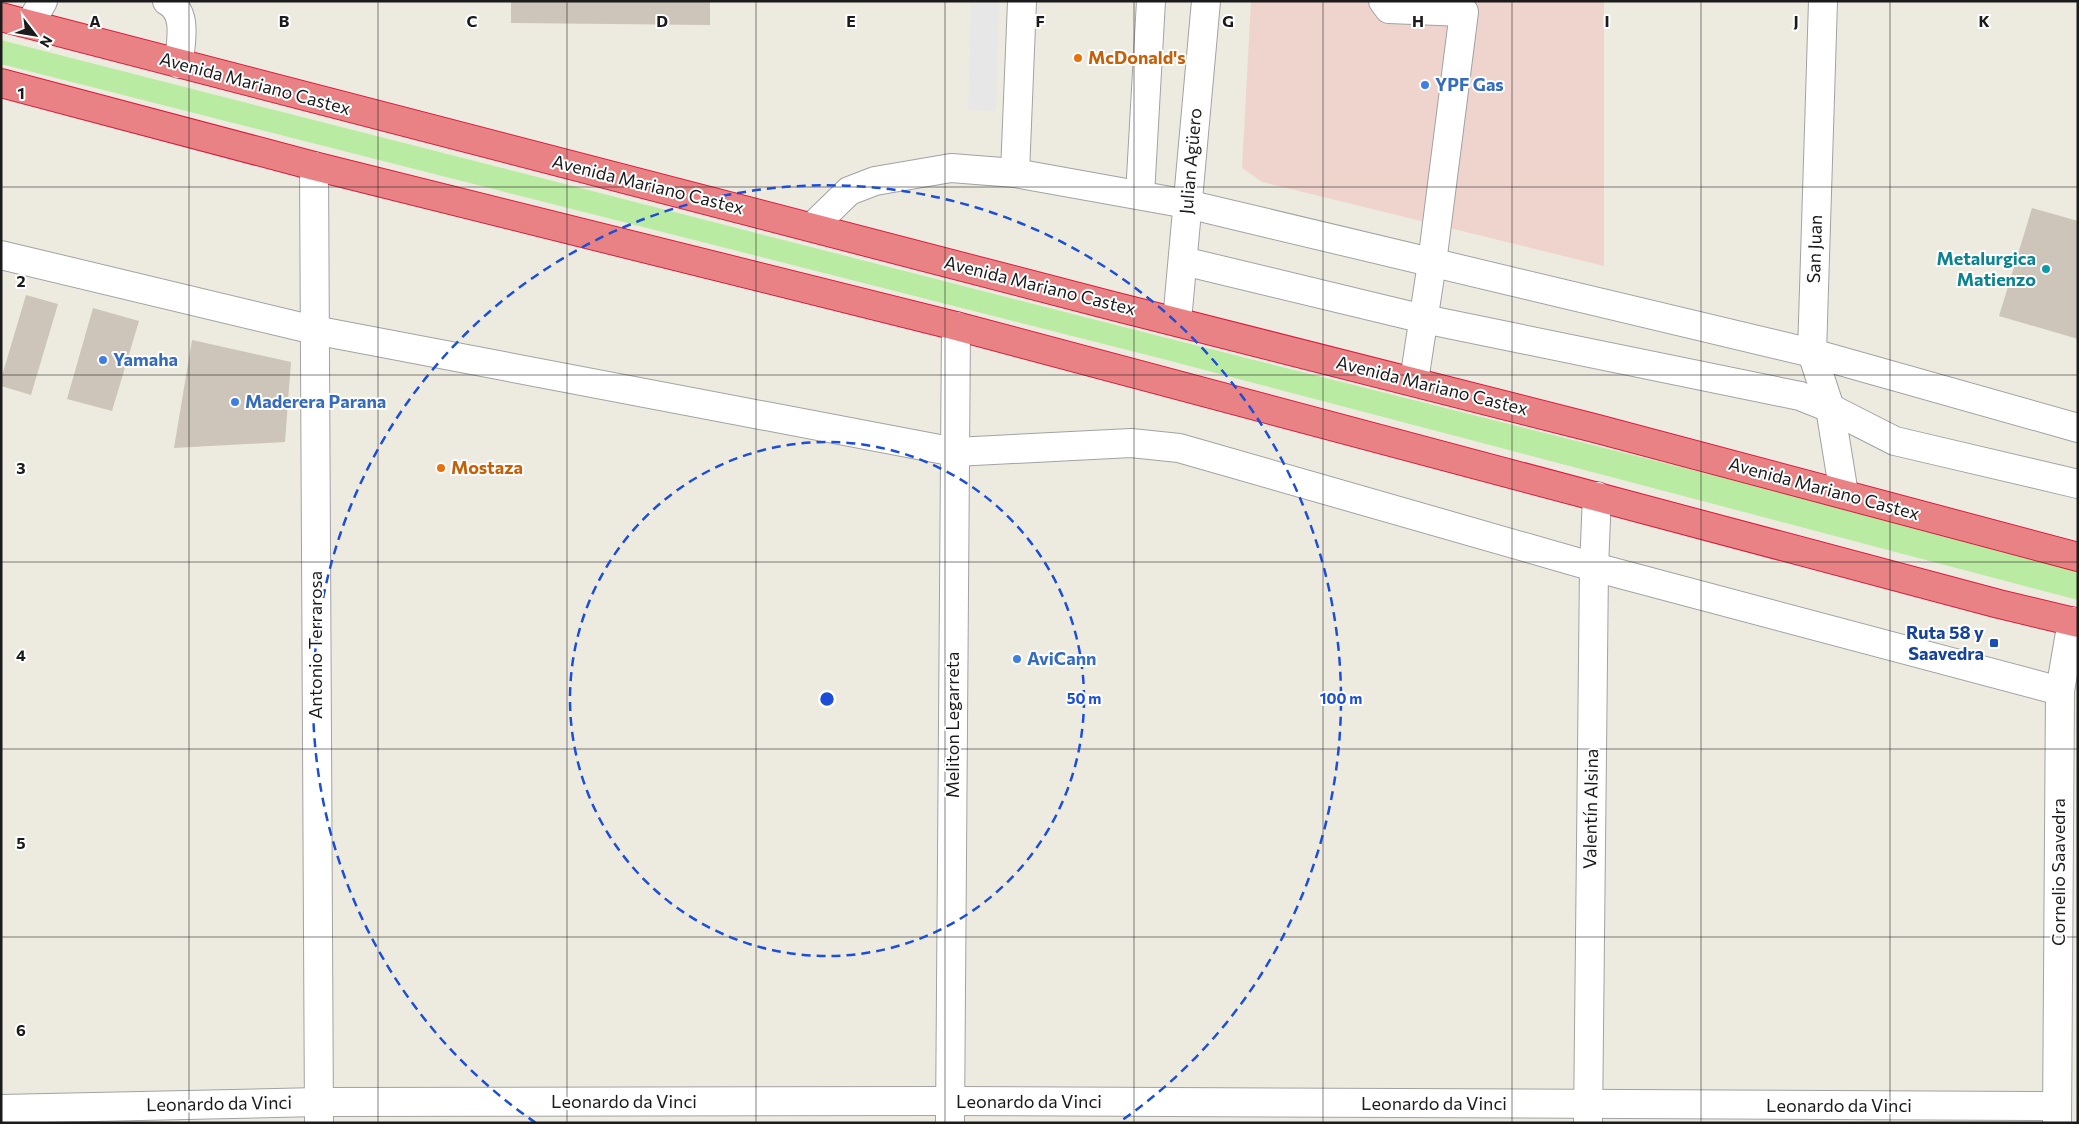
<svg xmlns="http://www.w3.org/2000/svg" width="2079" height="1124" font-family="Commissioner,sans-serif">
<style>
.commercial{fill:#efd4cd}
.grass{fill:#baeba2}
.parking{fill:#e7e7e7}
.building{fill:#cdc5b9}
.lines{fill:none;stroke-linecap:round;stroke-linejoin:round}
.minor-casing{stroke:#a2a2a2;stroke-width:30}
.highway-casing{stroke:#db1c3f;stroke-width:30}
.minor{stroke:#fff;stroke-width:28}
.highway{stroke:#e98285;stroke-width:28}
.grid{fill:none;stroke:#1b1b1b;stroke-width:1;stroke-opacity:0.55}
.ring{fill:none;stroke:#1d4ed8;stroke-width:2.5;stroke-dasharray:9 6}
.food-dot{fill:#e8710a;stroke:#fff;stroke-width:2}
.shop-dot{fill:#3f7fe0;stroke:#fff;stroke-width:2}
.culture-dot{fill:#0f9aa8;stroke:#fff;stroke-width:2}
.transit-dot{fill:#1a4fb4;stroke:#fff;stroke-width:2}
.labels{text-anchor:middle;stroke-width:4;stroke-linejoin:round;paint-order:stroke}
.food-label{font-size:18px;font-weight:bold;fill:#c56008;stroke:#fff;text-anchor:start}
.street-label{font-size:18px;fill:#1b1b1b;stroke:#fff}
.shop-label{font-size:18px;font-weight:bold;fill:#366cbe;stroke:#fff;text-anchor:start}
.culture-label{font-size:18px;font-weight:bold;fill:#0d838f;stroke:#fff;text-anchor:end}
.transit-label{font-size:18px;font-weight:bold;fill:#164399;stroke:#fff;text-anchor:end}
.grid-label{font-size:16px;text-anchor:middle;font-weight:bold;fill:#1b1b1b;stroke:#fff;stroke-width:4;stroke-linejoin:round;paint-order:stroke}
.centre{fill:#1d4ed8;stroke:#fff;stroke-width:2.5}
.ring-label{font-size:15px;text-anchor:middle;font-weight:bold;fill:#1d4ed8;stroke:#fff;stroke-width:4;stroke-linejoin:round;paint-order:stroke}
</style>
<rect width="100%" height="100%" fill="#edebdf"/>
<polygon class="commercial" points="1251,1 1604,1 1604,266 1262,182 1242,168"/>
<polygon class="grass" points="1,40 1159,336 2078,567 2078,600 1163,359 1,64"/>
<polygon class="parking" points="971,1 999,1 996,111 968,110"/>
<g class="building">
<polygon points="511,1 710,1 710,25 511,23"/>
<polygon points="2032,208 2078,221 2078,339 1999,316"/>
<polygon points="26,295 58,304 31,395 1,386 1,379"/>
<polygon points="93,308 139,321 112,411 67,399"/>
<polygon points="192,340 291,362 285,442 174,448"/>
</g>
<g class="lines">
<g class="minor-casing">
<g id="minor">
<path d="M167 1C189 13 180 43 179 64"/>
<polyline points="1383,1 1389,9 1464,12 1432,263 1414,381"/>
<polyline points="1823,1 1812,353 1830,408 1844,494"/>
<polyline points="30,24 43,1"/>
<polyline points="314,166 319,1123"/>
<polyline points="1015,173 1022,1"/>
<polyline points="1140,195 1151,1"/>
<polyline points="812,227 849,191 875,181 951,168 1015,173 1187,204 1812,353 2078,428"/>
<polyline points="1,255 314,330 955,452 1131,443 1179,448 1594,567 2060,691"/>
<polyline points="1183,261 1424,319 1800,396 1830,408 1895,441 2078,484"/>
<polyline points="1177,321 1206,1"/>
<polyline points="1,1109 319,1102 950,1101 2057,1106"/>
<polyline points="950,1123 956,326"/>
<polyline points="1588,1123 1594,567 1597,496"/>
<polyline points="2057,1123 2060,691 2072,621"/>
</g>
</g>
<g class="highway-casing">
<g id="highway">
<polyline points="1,17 1113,306 1594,428 2078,557"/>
<polyline points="1,83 314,166 956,326 1999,604 2078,623"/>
</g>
</g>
<use href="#minor" class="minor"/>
<use href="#highway" class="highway"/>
</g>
<path class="grid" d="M189 1V1123M378 1V1123M567 1V1123M756 1V1123M945 1V1123M1134 1V1123M1323 1V1123M1512 1V1123M1701 1V1123M1890 1V1123M1 187H2078M1 375H2078M1 562H2078M1 749H2078M1 937H2078"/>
<g class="ring">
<circle cx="827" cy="699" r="257"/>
<path d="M536 1123A514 514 0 1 1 1118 1123"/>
</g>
<g class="food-dot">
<circle cx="1078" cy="58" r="5"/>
<circle cx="441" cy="468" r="5"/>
</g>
<g class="shop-dot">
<circle cx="1425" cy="85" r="5"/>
<circle cx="103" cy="360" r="5"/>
<circle cx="235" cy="402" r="5"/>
<circle cx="1017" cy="659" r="5"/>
</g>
<circle class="culture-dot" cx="2046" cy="269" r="5"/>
<rect class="transit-dot" x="1989" y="638" width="10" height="10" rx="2.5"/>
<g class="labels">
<g class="food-label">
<text x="1088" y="64">McDonald's</text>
<text x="451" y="474">Mostaza</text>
</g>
<g class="street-label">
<text transform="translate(255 84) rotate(15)" y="6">Avenida Mariano Castex</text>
<text transform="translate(1191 161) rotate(-85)" y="6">Julian Agüero</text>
<text transform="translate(648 185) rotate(14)" y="6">Avenida Mariano Castex</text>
<text transform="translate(1815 249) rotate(-88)" y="6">San Juan</text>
<text transform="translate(1040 286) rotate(14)" y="6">Avenida Mariano Castex</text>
<text transform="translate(1432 386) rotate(14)" y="6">Avenida Mariano Castex</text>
<text transform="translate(1824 489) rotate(15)" y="6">Avenida Mariano Castex</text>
<text transform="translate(316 645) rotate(-90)" y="6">Antonio Terrarosa</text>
<text transform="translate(953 725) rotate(-90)" y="6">Meliton Legarreta</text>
<text transform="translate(1591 809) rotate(-89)" y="6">Valentín Alsina</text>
<text transform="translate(2059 872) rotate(-90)" y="6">Cornelio Saavedra</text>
<text x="624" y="1108">Leonardo da Vinci</text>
<text x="1029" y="1108">Leonardo da Vinci</text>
<text transform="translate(219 1104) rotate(-1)" y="6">Leonardo da Vinci</text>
<text x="1434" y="1110">Leonardo da Vinci</text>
<text x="1839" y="1112">Leonardo da Vinci</text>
</g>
<g class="shop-label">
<text x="1435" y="91">YPF Gas</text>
<text x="113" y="366">Yamaha</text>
<text x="245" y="408">Maderera Parana</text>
<text x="1027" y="665">AviCann</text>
</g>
<g class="culture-label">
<text x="2036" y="265">Metalurgica<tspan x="2036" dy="21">Matienzo</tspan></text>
</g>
<g class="transit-label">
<text x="1984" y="639">Ruta 58 y<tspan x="1984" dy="21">Saavedra</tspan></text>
</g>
</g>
<g class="grid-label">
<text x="95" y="27">A</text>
<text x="284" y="27">B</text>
<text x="472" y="27">C</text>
<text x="662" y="27">D</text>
<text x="851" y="27">E</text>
<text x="1040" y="27">F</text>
<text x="1228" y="27">G</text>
<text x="1418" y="27">H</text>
<text x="1607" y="27">I</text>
<text x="1796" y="27">J</text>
<text x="1984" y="27">K</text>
<text x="21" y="99">1</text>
<text x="21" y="287">2</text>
<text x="21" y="474">3</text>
<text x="21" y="661">4</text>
<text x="21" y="849">5</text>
<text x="21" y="1036">6</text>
</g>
<circle cx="827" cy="699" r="8" class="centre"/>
<g class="ring-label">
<text x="1084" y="704">50 m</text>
<text x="1341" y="704">100 m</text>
</g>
<rect width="2079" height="1124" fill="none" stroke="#1b1b1b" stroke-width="5"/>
<g transform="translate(35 35) rotate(121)" stroke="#ffffff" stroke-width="4" paint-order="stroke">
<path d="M0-4L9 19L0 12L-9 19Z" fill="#1b1b1b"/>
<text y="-8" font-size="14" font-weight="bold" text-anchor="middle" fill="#1b1b1b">N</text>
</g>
</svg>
